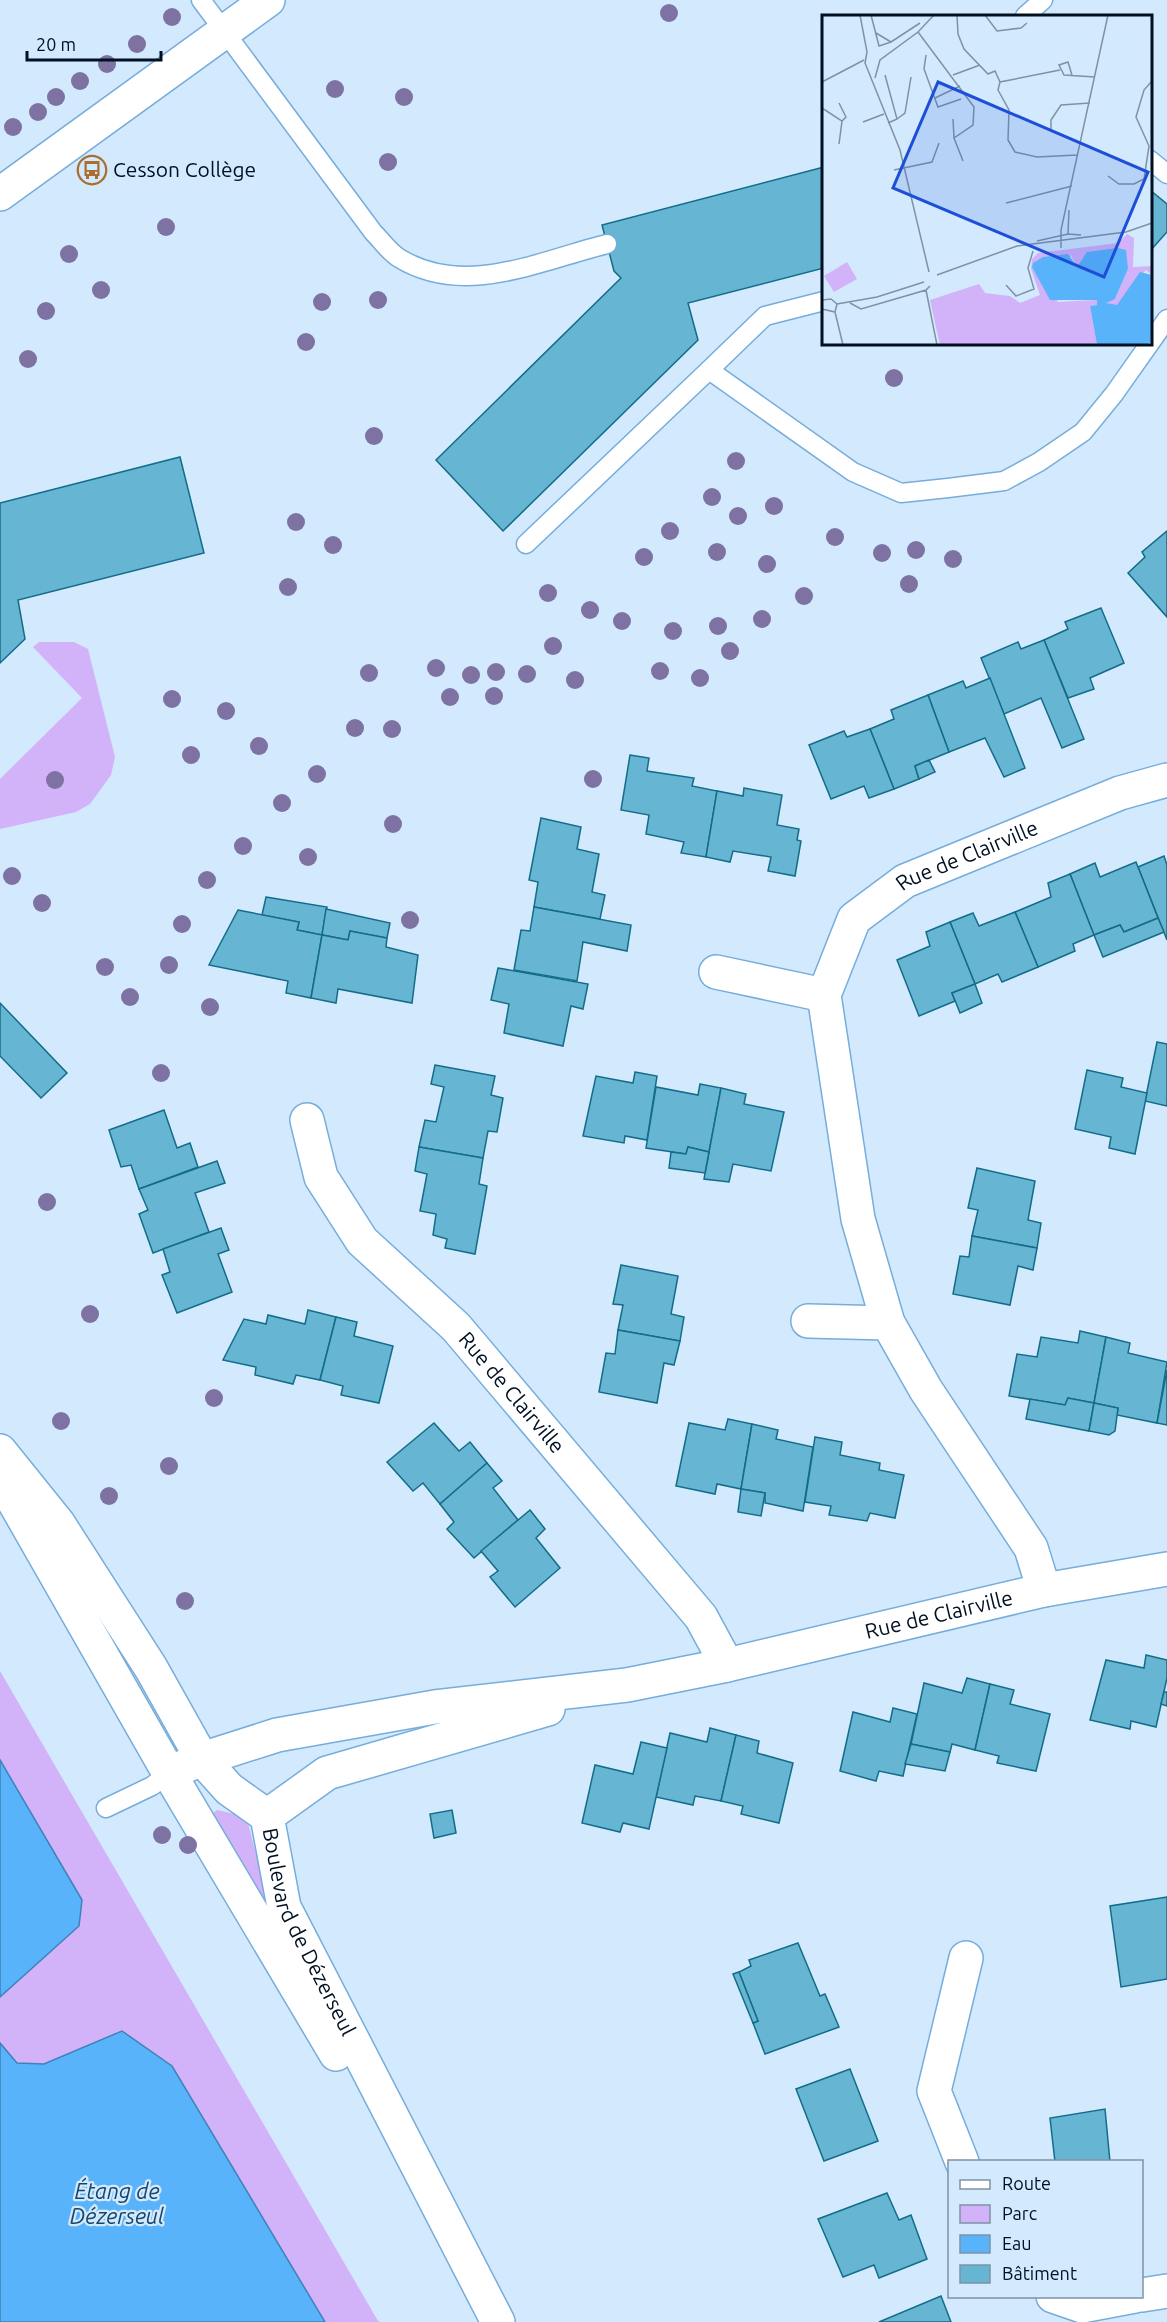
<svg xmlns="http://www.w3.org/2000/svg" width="1167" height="2322" font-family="Ubuntu,sans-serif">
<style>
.green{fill:#d2b2f9}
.water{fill:#59b3fa;stroke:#3e82b9;stroke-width:1.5}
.building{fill:#66b5d3;stroke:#136d88;stroke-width:1.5}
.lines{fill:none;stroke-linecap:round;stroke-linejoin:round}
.service-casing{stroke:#76addb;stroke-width:21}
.minor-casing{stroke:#76addb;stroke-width:36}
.tertiary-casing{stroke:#76addb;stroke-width:36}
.service{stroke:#fff;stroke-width:18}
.minor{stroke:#fff;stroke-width:33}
.tertiary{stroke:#fff;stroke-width:33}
.tree{fill:#7d72a2}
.labels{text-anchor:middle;stroke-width:4.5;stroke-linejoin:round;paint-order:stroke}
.poi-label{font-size:21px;fill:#001021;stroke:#d3e9fd;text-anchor:start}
.street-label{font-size:21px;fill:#001021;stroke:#d3e9fd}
.water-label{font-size:22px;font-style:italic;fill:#16466a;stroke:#d3e9fd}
.inset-road{fill:none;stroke:#7f92a5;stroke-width:1.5}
.view{fill:#1d4ed8;fill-opacity:0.15;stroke:#1d4ed8;stroke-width:3}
.inset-edge{fill:none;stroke:#001021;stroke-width:3}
</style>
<rect width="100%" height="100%" fill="#d3e9fd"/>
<g class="green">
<polygon points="39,642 74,642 88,649 115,757 111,775 90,804 76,812 0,829 0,779 82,698 33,647"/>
<polygon points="0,1671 378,2321 381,2322 325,2322 172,2066 122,2031 44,2064 17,2063 0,2043 0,1997 78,1926 82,1900 0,1760"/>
<polygon points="217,1810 243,1816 248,1823 267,1897 265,1904 213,1820 213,1813"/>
</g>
<g class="water">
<polygon points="0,1760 82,1900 79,1926 0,1997"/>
<polygon points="122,2031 172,2066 325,2322 0,2322 0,2043 17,2063 44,2064"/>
</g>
<g class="building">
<polygon points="824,167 824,268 688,303 698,340 503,531 436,460 621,278 614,271 602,225"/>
<polygon points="1150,190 1167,204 1167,232 1150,251"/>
<polygon points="180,457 204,553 18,600 25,639 0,663 0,503"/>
<polygon points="1167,531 1167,617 1128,573 1145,557 1142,552"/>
<polygon points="1101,608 1124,663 1090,678 1094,689 1068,698 1044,640 1068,629 1065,622"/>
<polygon points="1044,640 1084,739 1062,748 1041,698 1004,714 981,658 1018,642 1021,649"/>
<polygon points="990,678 1025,768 1004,777 985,738 949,752 928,695 963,681 966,688"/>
<polygon points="928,695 949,752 915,766 919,779 894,789 870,729 894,719 891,710"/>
<polygon points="870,729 894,789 869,798 864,786 831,799 809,745 844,731 847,737"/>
<polygon points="630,755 649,758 647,771 694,778 692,786 717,791 706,857 681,853 684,842 646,834 649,815 621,810"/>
<polygon points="929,760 935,772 919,779 915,766"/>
<polygon points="744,788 782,795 777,825 799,829 797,840 801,841 795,876 768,871 771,857 733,851 730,862 706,857 717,791 743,796"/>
<polygon points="541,818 581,827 577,849 599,854 592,892 605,895 600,919 534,907 538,882 529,880"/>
<polygon points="1164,856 1167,865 1167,940 1138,867"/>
<polygon points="1136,862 1158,918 1124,932 1120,925 1094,935 1070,874 1095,863 1100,877"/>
<polygon points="1070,874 1094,935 1073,944 1075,951 1038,967 1015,912 1051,897 1048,883"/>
<polygon points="266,897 327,907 322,935 297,930 299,922 262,915"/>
<polygon points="534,907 631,925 627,951 583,942 577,981 514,970 521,930 530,931"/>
<polygon points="326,909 390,923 387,938 350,931 348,940 322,935"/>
<polygon points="238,910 299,922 297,930 322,935 311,998 286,993 288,981 209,965"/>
<polygon points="1015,912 1038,967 1002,982 998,974 975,984 950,922 973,913 979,926"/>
<polygon points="1158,918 1164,932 1103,957 1094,935 1120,925 1124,932"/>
<polygon points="950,922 975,984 952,993 955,1001 919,1016 897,960 930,946 926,932"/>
<polygon points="350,931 387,938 386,947 418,955 412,1003 338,989 336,1003 311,998 322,935 348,940"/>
<polygon points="498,968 588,984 583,1009 571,1006 563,1046 504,1033 509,1004 491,1000"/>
<polygon points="975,984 982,1003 960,1013 952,993"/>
<polygon points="0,1003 67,1073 41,1098 0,1056"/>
<polygon points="1157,1042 1167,1044 1167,1106 1145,1101"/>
<polygon points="435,1065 495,1076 491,1095 503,1098 497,1132 488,1131 483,1158 419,1147 425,1120 436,1122 444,1087 431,1084"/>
<polygon points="1087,1070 1123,1078 1121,1087 1147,1093 1135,1154 1109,1148 1111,1137 1075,1129"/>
<polygon points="635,1072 657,1076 647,1140 625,1136 624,1143 583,1136 596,1076 633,1083"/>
<polygon points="700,1084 721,1088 709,1152 688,1147 686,1154 646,1148 656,1087 698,1095"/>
<polygon points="721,1088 746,1094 744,1104 784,1112 771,1171 733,1164 729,1182 704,1179"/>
<polygon points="164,1110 177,1148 190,1143 198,1167 139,1189 131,1165 121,1167 109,1130"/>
<polygon points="419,1147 483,1158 479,1184 487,1186 475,1254 445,1248 447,1239 433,1235 436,1214 420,1211 427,1174 415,1171"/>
<polygon points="688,1147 709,1152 705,1173 669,1168 671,1152 686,1154"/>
<polygon points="217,1161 225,1183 195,1193 209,1232 153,1253 139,1214 148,1210 139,1189"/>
<polygon points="977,1168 1035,1181 1028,1220 1041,1223 1037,1248 972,1236 978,1210 968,1208"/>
<polygon points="221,1228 229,1250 218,1254 232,1292 177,1313 162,1275 170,1272 163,1249"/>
<polygon points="972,1236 1037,1248 1033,1270 1018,1266 1010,1305 953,1294 960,1256 969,1257"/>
<polygon points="621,1265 678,1276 671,1314 684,1317 680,1341 618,1330 623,1305 613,1304"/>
<polygon points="308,1310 336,1317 320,1380 296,1375 293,1384 255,1375 256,1367 223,1360 244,1319 266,1324 268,1315 305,1324"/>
<polygon points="336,1317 357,1322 354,1336 393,1346 379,1403 341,1395 343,1386 320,1380"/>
<polygon points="618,1330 680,1341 674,1365 664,1363 657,1403 599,1392 606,1353 615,1354"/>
<polygon points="1080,1331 1106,1337 1094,1403 1068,1398 1065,1405 1009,1396 1017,1354 1037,1357 1041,1337 1078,1343"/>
<polygon points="1106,1337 1130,1343 1128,1353 1167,1362 1157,1423 1117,1415 1118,1408 1094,1403"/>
<polygon points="1167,1370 1167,1425 1157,1423"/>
<polygon points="1068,1398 1094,1403 1089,1431 1026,1419 1030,1399 1065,1405"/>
<polygon points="1094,1403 1118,1408 1115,1431 1109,1435 1089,1431"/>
<polygon points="728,1419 752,1424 741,1489 717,1484 715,1494 676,1486 689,1423 725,1430"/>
<polygon points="434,1423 459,1451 470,1442 487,1463 440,1504 423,1483 413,1491 387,1462"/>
<polygon points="752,1424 778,1430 776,1439 813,1447 803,1511 765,1503 765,1493 741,1489"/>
<polygon points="815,1437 842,1442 840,1455 880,1463 879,1470 904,1475 895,1518 870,1513 867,1521 829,1515 831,1506 805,1502"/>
<polygon points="487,1463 502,1481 493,1488 518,1520 474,1558 447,1529 454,1522 440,1504"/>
<polygon points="741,1489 765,1493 761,1516 738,1512"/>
<polygon points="530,1510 545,1529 536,1538 560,1568 515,1607 490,1577 498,1571 481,1551"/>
<polygon points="1146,1655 1167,1660 1167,1678 1156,1727 1131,1721 1130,1729 1090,1720 1106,1660 1144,1668"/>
<polygon points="967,1678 990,1684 975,1750 952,1744 950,1752 911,1744 924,1683 962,1693"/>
<polygon points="990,1684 1014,1690 1010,1704 1050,1714 1036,1771 997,1763 999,1756 975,1750"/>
<polygon points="1164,1692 1167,1692 1167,1706 1161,1704"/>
<polygon points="893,1708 917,1714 903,1776 879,1771 876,1781 840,1771 853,1712 890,1722"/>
<polygon points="710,1728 736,1735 721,1801 695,1796 693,1805 656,1797 670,1733 707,1742"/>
<polygon points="736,1735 759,1741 757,1753 793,1763 779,1823 741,1814 743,1806 721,1801"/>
<polygon points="641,1742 667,1748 649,1829 623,1823 620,1832 582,1823 595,1765 633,1774"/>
<polygon points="911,1744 950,1752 945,1771 905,1764"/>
<polygon points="452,1810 456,1833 434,1838 430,1814"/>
<polygon points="1167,1897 1167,1979 1121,1987 1110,1906"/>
<polygon points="798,1943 820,1996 825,1994 839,2027 765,2054 753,2023 758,2021 739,1972 751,1966 749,1960"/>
<polygon points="739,1972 758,2021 753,2023 733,1974"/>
<polygon points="850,2069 878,2141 824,2161 796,2089"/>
<polygon points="1105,2109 1110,2162 1055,2162 1050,2118"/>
<polygon points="887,2193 899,2220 911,2215 927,2259 879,2278 874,2265 843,2277 818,2219"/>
<polygon points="941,2296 951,2322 879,2322"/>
</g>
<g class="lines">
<g class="service-casing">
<g id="service">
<path d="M201 0 373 232C381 240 389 252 399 258 464 298 539 261 607 244"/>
<polyline points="1025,16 1043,0"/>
<polyline points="1150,160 1167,174"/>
<polyline points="709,370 765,316 824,301"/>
<polyline points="526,544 709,370 853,472 901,493 948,488 1004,481 1039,462 1083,432 1114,394 1167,319"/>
<polyline points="106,1808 152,1786 169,1773"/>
</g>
</g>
<g class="minor-casing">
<g id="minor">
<polyline points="716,972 824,995"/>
<path id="s1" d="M307 1120 321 1177 362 1241 456 1327 701 1617 727 1665"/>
<polyline points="808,1321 888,1323"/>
<path id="s2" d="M1044 1590 1031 1548 926 1390 888 1323 858 1219 824 995 854 919 905 881 1120 793 1167 780"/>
<path id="s3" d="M169 1773 202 1759 277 1735 435 1707 627 1685 727 1665 1044 1590 1167 1569"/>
<polyline points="267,1816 327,1773 548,1709"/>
<polyline points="962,2162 934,2091 966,1958"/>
<polyline points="1142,2295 1167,2291"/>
<polyline points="1053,2296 1082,2306 1135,2296"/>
</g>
</g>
<g class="tertiary-casing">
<g id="tertiary">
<polyline points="0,194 268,0"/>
<path id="s4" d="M0 1451 58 1523 151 1668 202 1759 229 1789 267 1816 284 1907 498 2322"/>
<polyline points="0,1477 169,1773 336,2054"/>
</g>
</g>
<use href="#service" class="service"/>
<use href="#minor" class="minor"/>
<use href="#tertiary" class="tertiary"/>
</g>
<g class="tree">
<circle cx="669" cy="13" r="9"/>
<circle cx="172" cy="17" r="9"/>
<circle cx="137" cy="44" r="9"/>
<circle cx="107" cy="64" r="9"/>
<circle cx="80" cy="81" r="9"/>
<circle cx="335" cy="89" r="9"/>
<circle cx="56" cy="97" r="9"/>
<circle cx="404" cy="97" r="9"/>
<circle cx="38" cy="112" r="9"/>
<circle cx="13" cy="127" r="9"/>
<circle cx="388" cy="162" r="9"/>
<circle cx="166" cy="227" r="9"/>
<circle cx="69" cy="254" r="9"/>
<circle cx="101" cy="290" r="9"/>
<circle cx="378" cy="300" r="9"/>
<circle cx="322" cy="302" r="9"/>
<circle cx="46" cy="311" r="9"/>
<circle cx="306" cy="342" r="9"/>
<circle cx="28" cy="359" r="9"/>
<circle cx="894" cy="378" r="9"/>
<circle cx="374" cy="436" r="9"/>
<circle cx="736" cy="461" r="9"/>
<circle cx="712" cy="497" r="9"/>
<circle cx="774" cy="506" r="9"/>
<circle cx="738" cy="516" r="9"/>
<circle cx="296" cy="522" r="9"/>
<circle cx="670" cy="531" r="9"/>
<circle cx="835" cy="537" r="9"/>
<circle cx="333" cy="545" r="9"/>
<circle cx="916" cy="550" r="9"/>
<circle cx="717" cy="552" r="9"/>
<circle cx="882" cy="553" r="9"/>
<circle cx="644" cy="557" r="9"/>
<circle cx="953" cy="559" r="9"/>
<circle cx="767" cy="564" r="9"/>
<circle cx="909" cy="584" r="9"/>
<circle cx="288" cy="587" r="9"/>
<circle cx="548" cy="593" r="9"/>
<circle cx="804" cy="596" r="9"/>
<circle cx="590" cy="610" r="9"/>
<circle cx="762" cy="619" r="9"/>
<circle cx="622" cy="621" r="9"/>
<circle cx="718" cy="626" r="9"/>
<circle cx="673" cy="631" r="9"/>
<circle cx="553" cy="646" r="9"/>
<circle cx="730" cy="651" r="9"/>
<circle cx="436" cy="668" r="9"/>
<circle cx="660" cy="671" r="9"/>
<circle cx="496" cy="672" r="9"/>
<circle cx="369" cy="673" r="9"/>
<circle cx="527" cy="674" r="9"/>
<circle cx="471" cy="675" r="9"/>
<circle cx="700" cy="678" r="9"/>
<circle cx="575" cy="680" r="9"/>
<circle cx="494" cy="696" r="9"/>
<circle cx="450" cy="697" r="9"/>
<circle cx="172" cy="699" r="9"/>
<circle cx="226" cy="711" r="9"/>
<circle cx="355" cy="728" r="9"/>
<circle cx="392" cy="729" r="9"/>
<circle cx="259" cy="746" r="9"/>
<circle cx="191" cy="755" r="9"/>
<circle cx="317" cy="774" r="9"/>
<circle cx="593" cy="779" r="9"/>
<circle cx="55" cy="780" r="9"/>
<circle cx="282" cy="803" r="9"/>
<circle cx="393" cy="824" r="9"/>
<circle cx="243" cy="846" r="9"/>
<circle cx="308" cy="857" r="9"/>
<circle cx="12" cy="876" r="9"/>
<circle cx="207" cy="880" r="9"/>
<circle cx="42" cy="903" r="9"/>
<circle cx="410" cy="920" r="9"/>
<circle cx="182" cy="924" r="9"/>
<circle cx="169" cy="965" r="9"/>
<circle cx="105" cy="967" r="9"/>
<circle cx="130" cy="997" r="9"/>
<circle cx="210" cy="1007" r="9"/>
<circle cx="161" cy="1073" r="9"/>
<circle cx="47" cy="1202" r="9"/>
<circle cx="90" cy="1314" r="9"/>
<circle cx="214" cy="1398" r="9"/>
<circle cx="61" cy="1421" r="9"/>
<circle cx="169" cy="1466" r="9"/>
<circle cx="109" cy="1496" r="9"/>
<circle cx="185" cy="1601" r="9"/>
<circle cx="162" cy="1835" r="9"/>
<circle cx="188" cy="1845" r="9"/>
</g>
<defs>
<g id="bus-ring" transform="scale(1.5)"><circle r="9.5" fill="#d3e9fd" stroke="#aa6f30" stroke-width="1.5"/><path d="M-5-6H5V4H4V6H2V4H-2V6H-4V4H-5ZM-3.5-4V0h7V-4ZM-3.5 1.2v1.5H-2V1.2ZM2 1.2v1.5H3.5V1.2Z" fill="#aa6f30"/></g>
</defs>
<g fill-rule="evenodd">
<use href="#bus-ring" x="92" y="170"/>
</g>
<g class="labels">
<g class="poi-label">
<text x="113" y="177">Cesson Collège</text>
</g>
<g class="street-label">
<text dy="7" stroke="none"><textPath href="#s2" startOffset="858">Rue de Clairville</textPath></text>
<text dy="7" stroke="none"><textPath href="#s1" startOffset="348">Rue de Clairville</textPath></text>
<text dy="7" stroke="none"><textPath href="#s3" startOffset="788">Rue de Clairville</textPath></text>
<text dy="7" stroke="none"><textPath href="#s4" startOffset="580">Boulevard de Dézerseul</textPath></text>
</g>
<g class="water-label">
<text x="117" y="2199">Étang de<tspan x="117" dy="25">Dézerseul</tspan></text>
</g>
</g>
<g transform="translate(822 15)">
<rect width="330" height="330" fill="#d3e9fd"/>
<path d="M305 219 312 223 311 252 330 251V260L324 255 295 290H285L286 285 293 284 306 254 260 248 254 252 249 240 235 287 275 285V290L268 291 275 330H118L108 285 157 269 163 278 188 281 198 288 218 280 209 254 210 244 216 238 296 228ZM25 247 35 264 12 277 2 261Z" fill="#d2b2f9"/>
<path d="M296 233 304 235 306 254 293 284 284 288 295 290 318 257 330 260V326L325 330H275L268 291 275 290V285H228L210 252 211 248 221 242 246 239 255 252 265 237Z" fill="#59b3fa"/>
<path class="inset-road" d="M38 0 45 37 43 48 78 135 107 257M49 0 57 31 69 27M135 0 136 19 142 34 166 59 173 56 178 67M163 0 175 16 199 13 205 8M96 17 152 92 151 110 132 123 141 146M54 18 69 27 98 8M104 40 102 54 116 92 139 84M238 55 178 67 176 75 187 95 186 125 193 137 215 142 255 140M63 60 75 104 66 108M131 60 158 50M250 60 246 47 237 50 242 60 273 62M53 63 58 45 96 17 112 0M0 67 42 45M113 83 138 71M17 88 24 102 20 106M0 93 20 106 17 129M75 104 83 98 89 62M131 104 132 123M41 107 62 99M229 114V105L239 90 268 88M72 155 110 147 117 128M286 161 297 169H312L322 164 327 131 314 102 322 75 330 66M184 188 250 171M246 219 247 195M215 226 246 219 259 220M239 233V215L286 0M115 260 195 231 304 217 330 208M184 270 194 281 212 274 206 253 211 236M104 275 115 330M0 285 9 284 15 289 13 297 0 294M28 288 39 294 104 275 108 271M15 289 55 282 102 267M13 297 21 330"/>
<path class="view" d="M116 67 326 157 282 262 71 173Z"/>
<rect width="330" height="330" class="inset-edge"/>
</g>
<rect x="948" y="2160" width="195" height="138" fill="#d3e9fd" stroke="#7f92a5" stroke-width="1.5"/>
<rect x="960" y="2180" width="30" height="9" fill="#ffffff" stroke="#7f92a5" stroke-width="1.5"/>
<text x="1002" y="2190" font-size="18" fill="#001021">Route</text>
<rect x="960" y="2205" width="30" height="18" fill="#d2b2f9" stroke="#7f92a5" stroke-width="1.5"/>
<text x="1002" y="2220" font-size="18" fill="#001021">Parc</text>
<rect x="960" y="2235" width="30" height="18" fill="#59b3fa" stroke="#7f92a5" stroke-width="1.5"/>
<text x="1002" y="2250" font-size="18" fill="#001021">Eau</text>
<rect x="960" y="2265" width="30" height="18" fill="#66b5d3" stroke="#7f92a5" stroke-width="1.5"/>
<text x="1002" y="2280" font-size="18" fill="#001021">Bâtiment</text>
<path d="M27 51v9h134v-9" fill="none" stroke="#001021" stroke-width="3"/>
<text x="36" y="51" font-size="18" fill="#001021" stroke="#d3e9fd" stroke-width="4.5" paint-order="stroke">20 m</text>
</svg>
